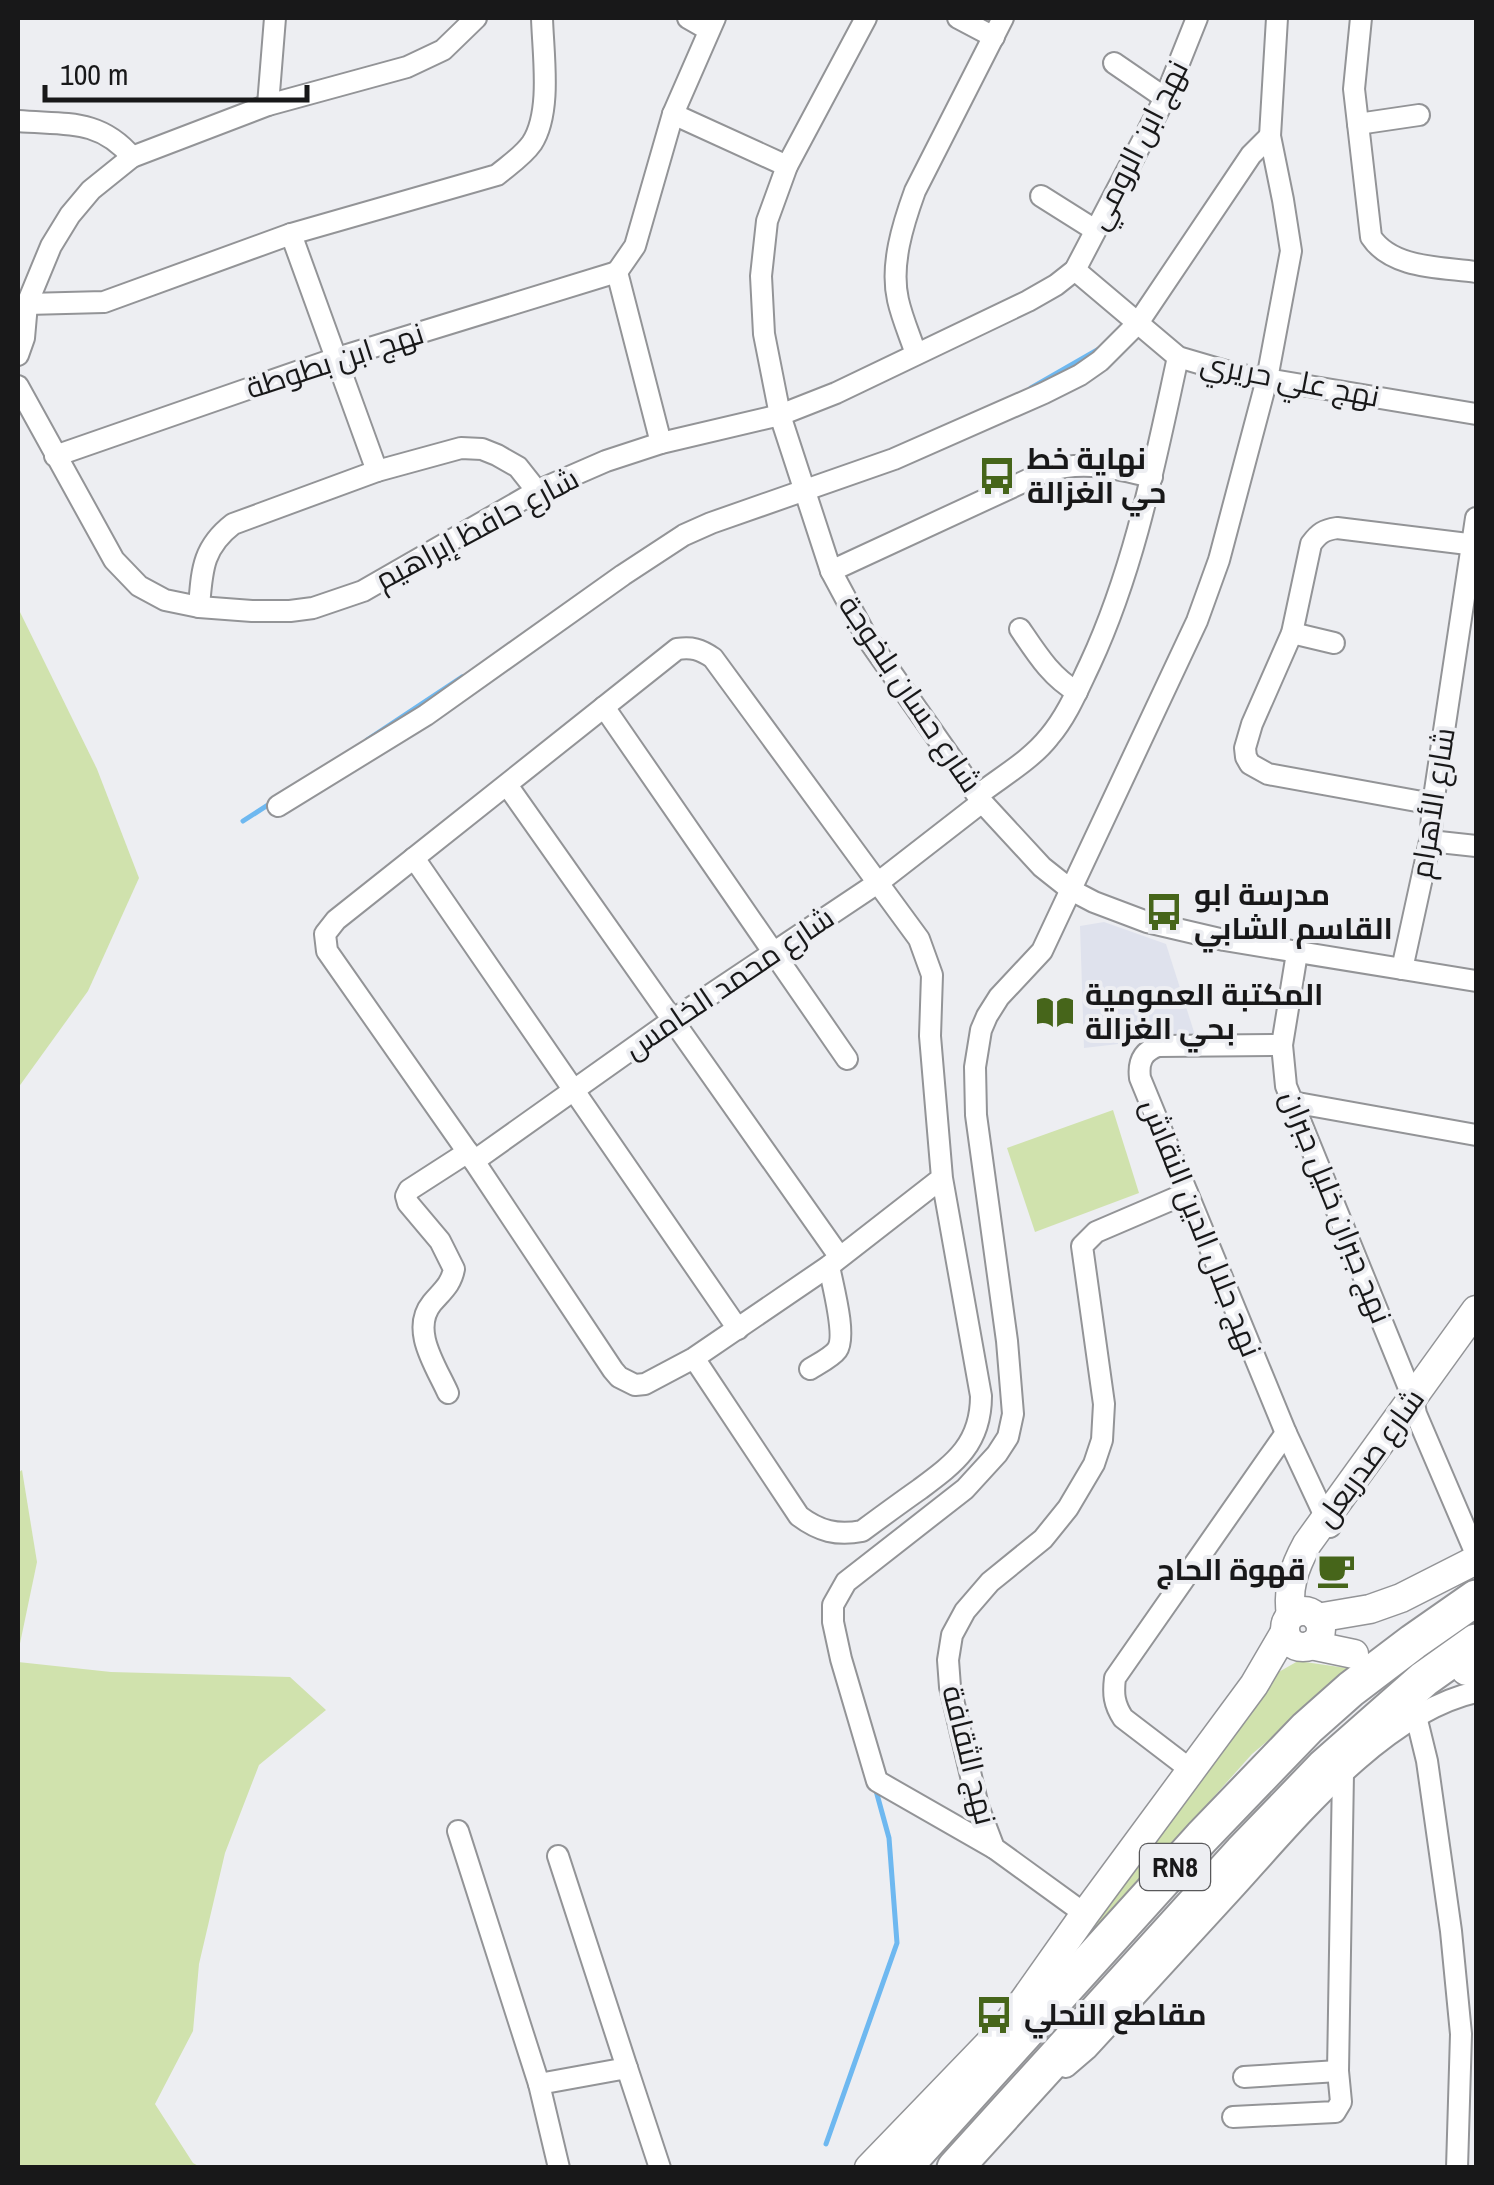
<svg xmlns="http://www.w3.org/2000/svg" width="1494" height="2185" font-family="'Archivo Narrow',Cairo,sans-serif">
<style>
.built{fill:#dfe2ed}
.green{fill:#d0e2ad}
.lines{fill:none;stroke-linecap:round;stroke-linejoin:round}
.stream{stroke:#6eb8f0;stroke-width:5}
.street-casing{stroke:#939497;stroke-width:24}
.secondary-casing{stroke:#939497;stroke-width:31}
.highway-casing{stroke:#939497;stroke-width:39}
.street{stroke:#fff;stroke-width:20}
.secondary{stroke:#fff;stroke-width:28}
.highway{stroke:#fff;stroke-width:35}
.labels{text-anchor:middle;stroke-width:8;stroke-linejoin:round;paint-order:stroke}
.shield{fill:#edeef2;stroke:#58585a;stroke-width:2.5}
.shield-label{font-size:28px;font-weight:bold;fill:#181819}
.street-label{font-size:30px;fill:#181819;stroke:#edeef2}
.poi-label{font-size:30px;font-weight:bold;fill:#181819;stroke:#edeef2;text-anchor:start}
</style>
<rect width="100%" height="100%" fill="#edeef2"/>
<polygon class="built" points="1104,922 1166,944 1195,1035 1084,1048 1080,926"/>
<g class="green">
<polygon points="18,608 97,769 139,878 88,991 18,1088"/>
<polygon points="1113,1110 1139,1193 1035,1232 1007,1148"/>
<polygon points="22,1470 37,1562 18,1653 18,1473"/>
<polygon points="1298,1661 1353,1669 1252,1754 1045,1986 1277,1673"/>
<polygon points="18,1662 111,1672 290,1677 326,1710 259,1765 225,1853 199,1964 193,2031 155,2104 193,2163 200,2167 18,2167"/>
</g>
<g class="lines">
<g class="stream">
<polyline points="1031,388 1099,349"/>
<polyline points="367,740 462,677"/>
<polyline points="243,821 274,801"/>
<polyline points="826,2144 897,1943 889,1838 875,1787"/>
</g>
<g class="street-casing">
<g id="street">
<polyline points="688,18 709,30"/>
<polyline points="866,18 787,166 767,221 761,276 764,334 780,415 831,571 867,638 982,802 1042,867 1071,890 1094,902 1147,922 1224,940 1476,981"/>
<polyline points="958,18 994,37"/>
<path d="M1361 18 1354 89 1371 237C1392 269 1442 267 1476 272"/>
<polyline points="1114,63 1165,98"/>
<polyline points="268,105 275,18"/>
<polyline points="673,114 787,166"/>
<path d="M18 121C65 125 99 118 132 157"/>
<polyline points="1358,124 1419,115"/>
<polyline points="1041,196 1095,230"/>
<polyline points="291,234 377,471"/>
<polyline points="1075,270 1178,357 1236,374 1476,414"/>
<path d="M27 304 104 302 291 234 497 175C509 165 523 156 532 143 552 112 543 54 542 18"/>
<path d="M916 354C910 336 902 318 898 300 890 265 903 224 915 191L1003 18"/>
<polyline points="18,355 24,338 27,304 51,246 70,215 91,190 132,157 268,105 407,67 443,50 476,18"/>
<polyline points="18,386 114,560 139,586 165,600 199,607 252,611 290,611 313,608 363,591 537,491 606,461 661,443 780,415 836,393 1028,301 1056,285 1075,270 1165,98 1197,18"/>
<polyline points="661,443 617,272 635,246 673,114 715,18"/>
<polyline points="55,456 334,359 617,272"/>
<path d="M831 571 1047 471C1083 460 1116 468 1152 477"/>
<path d="M199 607C202 571 202 548 233 524L377 471 461 448 482 449 497 455 518 467 537 491"/>
<path d="M1020 629C1037 654 1051 677 1077 692"/>
<polyline points="1292,633 1334,643"/>
<polyline points="604,707 847,1059"/>
<polyline points="507,785 839,1256"/>
<path d="M978 795C1001 777 1031 760 1049 737 1067 716 1078 689 1090 664 1135 567 1155 462 1178 357"/>
<path d="M1433 804 1268 774 1250 764 1246 757 1245 748 1252 724 1292 633 1311 544C1319 533 1324 530 1337 528L1476 545"/>
<polyline points="278,806 426,715 623,575 684,535 711,523 894,459 1044,393 1080,375 1100,361 1138,323 1251,155 1270,136"/>
<polyline points="1430,841 1476,846"/>
<polyline points="414,858 738,1329"/>
<polyline points="1297,953 1282,1045 1286,1086 1413,1398 1416,1414 1476,1554"/>
<polyline points="1402,969 1430,841 1433,804 1476,518"/>
<path d="M1282 1045 1158 1046C1142 1052 1138 1062 1140 1078L1286 1433 1330 1527"/>
<polyline points="1292,1102 1476,1135"/>
<polyline points="474,1161 674,1019 879,882 982,802"/>
<path d="M694 1358 799 1516C819 1531 837 1536 862 1531 881 1517 900 1503 920 1489 955 1463 981 1444 981 1396L942 1178 930 1036 932 975 919 939 713 658C700 649 692 647 677 649L336 920 325 934 327 951 474 1161 613 1370 619 1377 635 1385 645 1384 694 1358 829 1266 942 1178"/>
<path d="M810 1369C818 1364 832 1357 837 1350 847 1336 832 1283 829 1266"/>
<path d="M448 1393C436 1366 410 1330 432 1303 442 1291 451 1285 454 1269L440 1241 408 1203 406 1196 409 1190 468 1152"/>
<polyline points="1416,1716 1427,1761 1451,1931 1461,2034 1457,2168"/>
<path d="M1191 1770 1123 1718C1114 1704 1113 1694 1115 1678L1286 1433"/>
<polyline points="458,1831 539,2084"/>
<polyline points="994,1848 877,1781 841,1659 833,1622 833,1605 846,1582 965,1489 997,1454 1008,1437 1013,1414 1007,1341 976,1115 975,1067 981,1030 987,1016 999,997 1042,951 1197,621 1219,560 1267,379 1291,251 1283,200 1270,136 1277,18"/>
<polyline points="558,1856 627,2068"/>
<polyline points="1085,1914 994,1848 978,1806 950,1687 948,1660 952,1635 965,1611 990,1582 1043,1539 1068,1508 1094,1464 1102,1440 1104,1404 1082,1246 1096,1232 1187,1193"/>
<path d="M1066 2067 1087 2049C1135 1996 1184 1944 1232 1891 1295 1822 1382 1713 1476 1692"/>
<polyline points="1244,2077 1338,2071"/>
<polyline points="1233,2117 1335,2112 1341,2102 1338,2071 1343,1773"/>
<polyline points="559,2168 539,2084 627,2068 660,2168"/>
</g>
</g>
<g class="secondary-casing">
<g id="secondary">
<circle cx="1303" cy="1629" r="18"/>
<path d="M1291 1615C1287 1588 1294 1568 1307 1544L1476 1310"/>
<polyline points="1317,1618 1370,1609 1401,1598 1476,1560"/>
<polyline points="1311,1645 1354,1654"/>
<polyline points="1466,1671 1476,1670"/>
<polyline points="869,2168 1006,2026 1085,1914 1254,1685 1285,1632"/>
</g>
</g>
<g class="highway-casing">
<g id="highway">
<polyline points="903,2168 1202,1837 1307,1728 1351,1689 1413,1642 1476,1598"/>
<polyline points="955,2168 1242,1852 1324,1767 1424,1679 1476,1642"/>
</g>
</g>
<use href="#street" class="street"/>
<use href="#secondary" class="secondary"/>
<use href="#highway" class="highway"/>
</g>
<defs>
<g id="bus-bare" transform="scale(3)"><path d="M-5-6H5V4H4V6H2V4H-2V6H-4V4H-5ZM-3.5-4V0h7V-4ZM-3.5 1.2v1.5H-2V1.2ZM2 1.2v1.5H3.5V1.2Z" fill="#46651a" stroke="#edeef2" stroke-width="2.5" paint-order="stroke"/></g>
<g id="library-bare" transform="scale(3)"><path d="M-6-4Q-3-5.5-.7-3.5V5Q-3 3-6 4ZM6-4Q3-5.5 .7-3.5V5Q3 3 6 4Z" fill="#46651a" stroke="#edeef2" stroke-width="2.5" paint-order="stroke"/></g>
<g id="cafe-bare" transform="scale(3)"><path d="M-5.5-4.5H6V0H3Q3 3.5 0 3.5H-2.5Q-5.5 3.5-5.5 0ZM3-3.2v2h1.7v-2ZM-6 4.5H4V6H-6Z" fill="#46651a" stroke="#edeef2" stroke-width="2.5" paint-order="stroke"/></g>
</defs>
<g fill-rule="evenodd">
<use href="#bus-bare" x="997" y="476"/>
<use href="#bus-bare" x="1164" y="912"/>
<use href="#library-bare" x="1055" y="1012"/>
<use href="#cafe-bare" x="1336" y="1570"/>
<use href="#bus-bare" x="994" y="2015"/>
</g>
<g class="labels">
<rect class="shield" x="1140" y="1844" width="70" height="46" rx="8"/>
<g class="shield-label">
<text x="1175" y="1877">RN8</text>
</g>
<g class="street-label">
<text transform="translate(1138 145) rotate(-63)" y="10">نهج ابن الرومي</text>
<text transform="translate(335 361) rotate(-18)" y="10">نهج ابن بطوطة</text>
<text transform="translate(1290 380) rotate(11)" y="10">نهج علي حريري</text>
<text transform="translate(477 529) rotate(-28)" y="10">شارع حافظ إبراهيم</text>
<text transform="translate(910 694) rotate(56)" y="10">شارع حسان بلخوجة</text>
<text transform="translate(1433 803) rotate(-81)" y="10">شارع الأهرام</text>
<text transform="translate(729 983) rotate(-34)" y="10">شارع محمد الخامس</text>
<text transform="translate(1336 1207) rotate(68)" y="10">نهج جبران خليل جبران</text>
<text transform="translate(1201 1228) rotate(68)" y="10">نهج جلال الدين النقاش</text>
<text transform="translate(1370 1458) rotate(-54)" y="10">شارع صدربعل</text>
<text transform="translate(969 1755) rotate(76)" y="10">نهج الثقافة</text>
</g>
<g class="poi-label">
<text x="1027" y="469">نهاية خط<tspan x="1027" dy="34">حي الغزالة</tspan></text>
<text x="1194" y="905">مدرسة ابو<tspan x="1194" dy="34">القاسم الشابي</tspan></text>
<text x="1085" y="1005">المكتبة العمومية<tspan x="1085" dy="34">بحي الغزالة</tspan></text>
<text x="1306" y="1580" text-anchor="end">قهوة الحاج</text>
<text x="1024" y="2025">مقاطع النحلي</text>
</g>
</g>
<rect width="1494" height="2185" fill="none" stroke="#181819" stroke-width="40"/>
<path d="M45 85v15h262v-15" fill="none" stroke="#181819" stroke-width="5"/>
<text x="60" y="85" font-size="30" fill="#181819" stroke="#edeef2" stroke-width="8" paint-order="stroke">100 m</text>
</svg>
